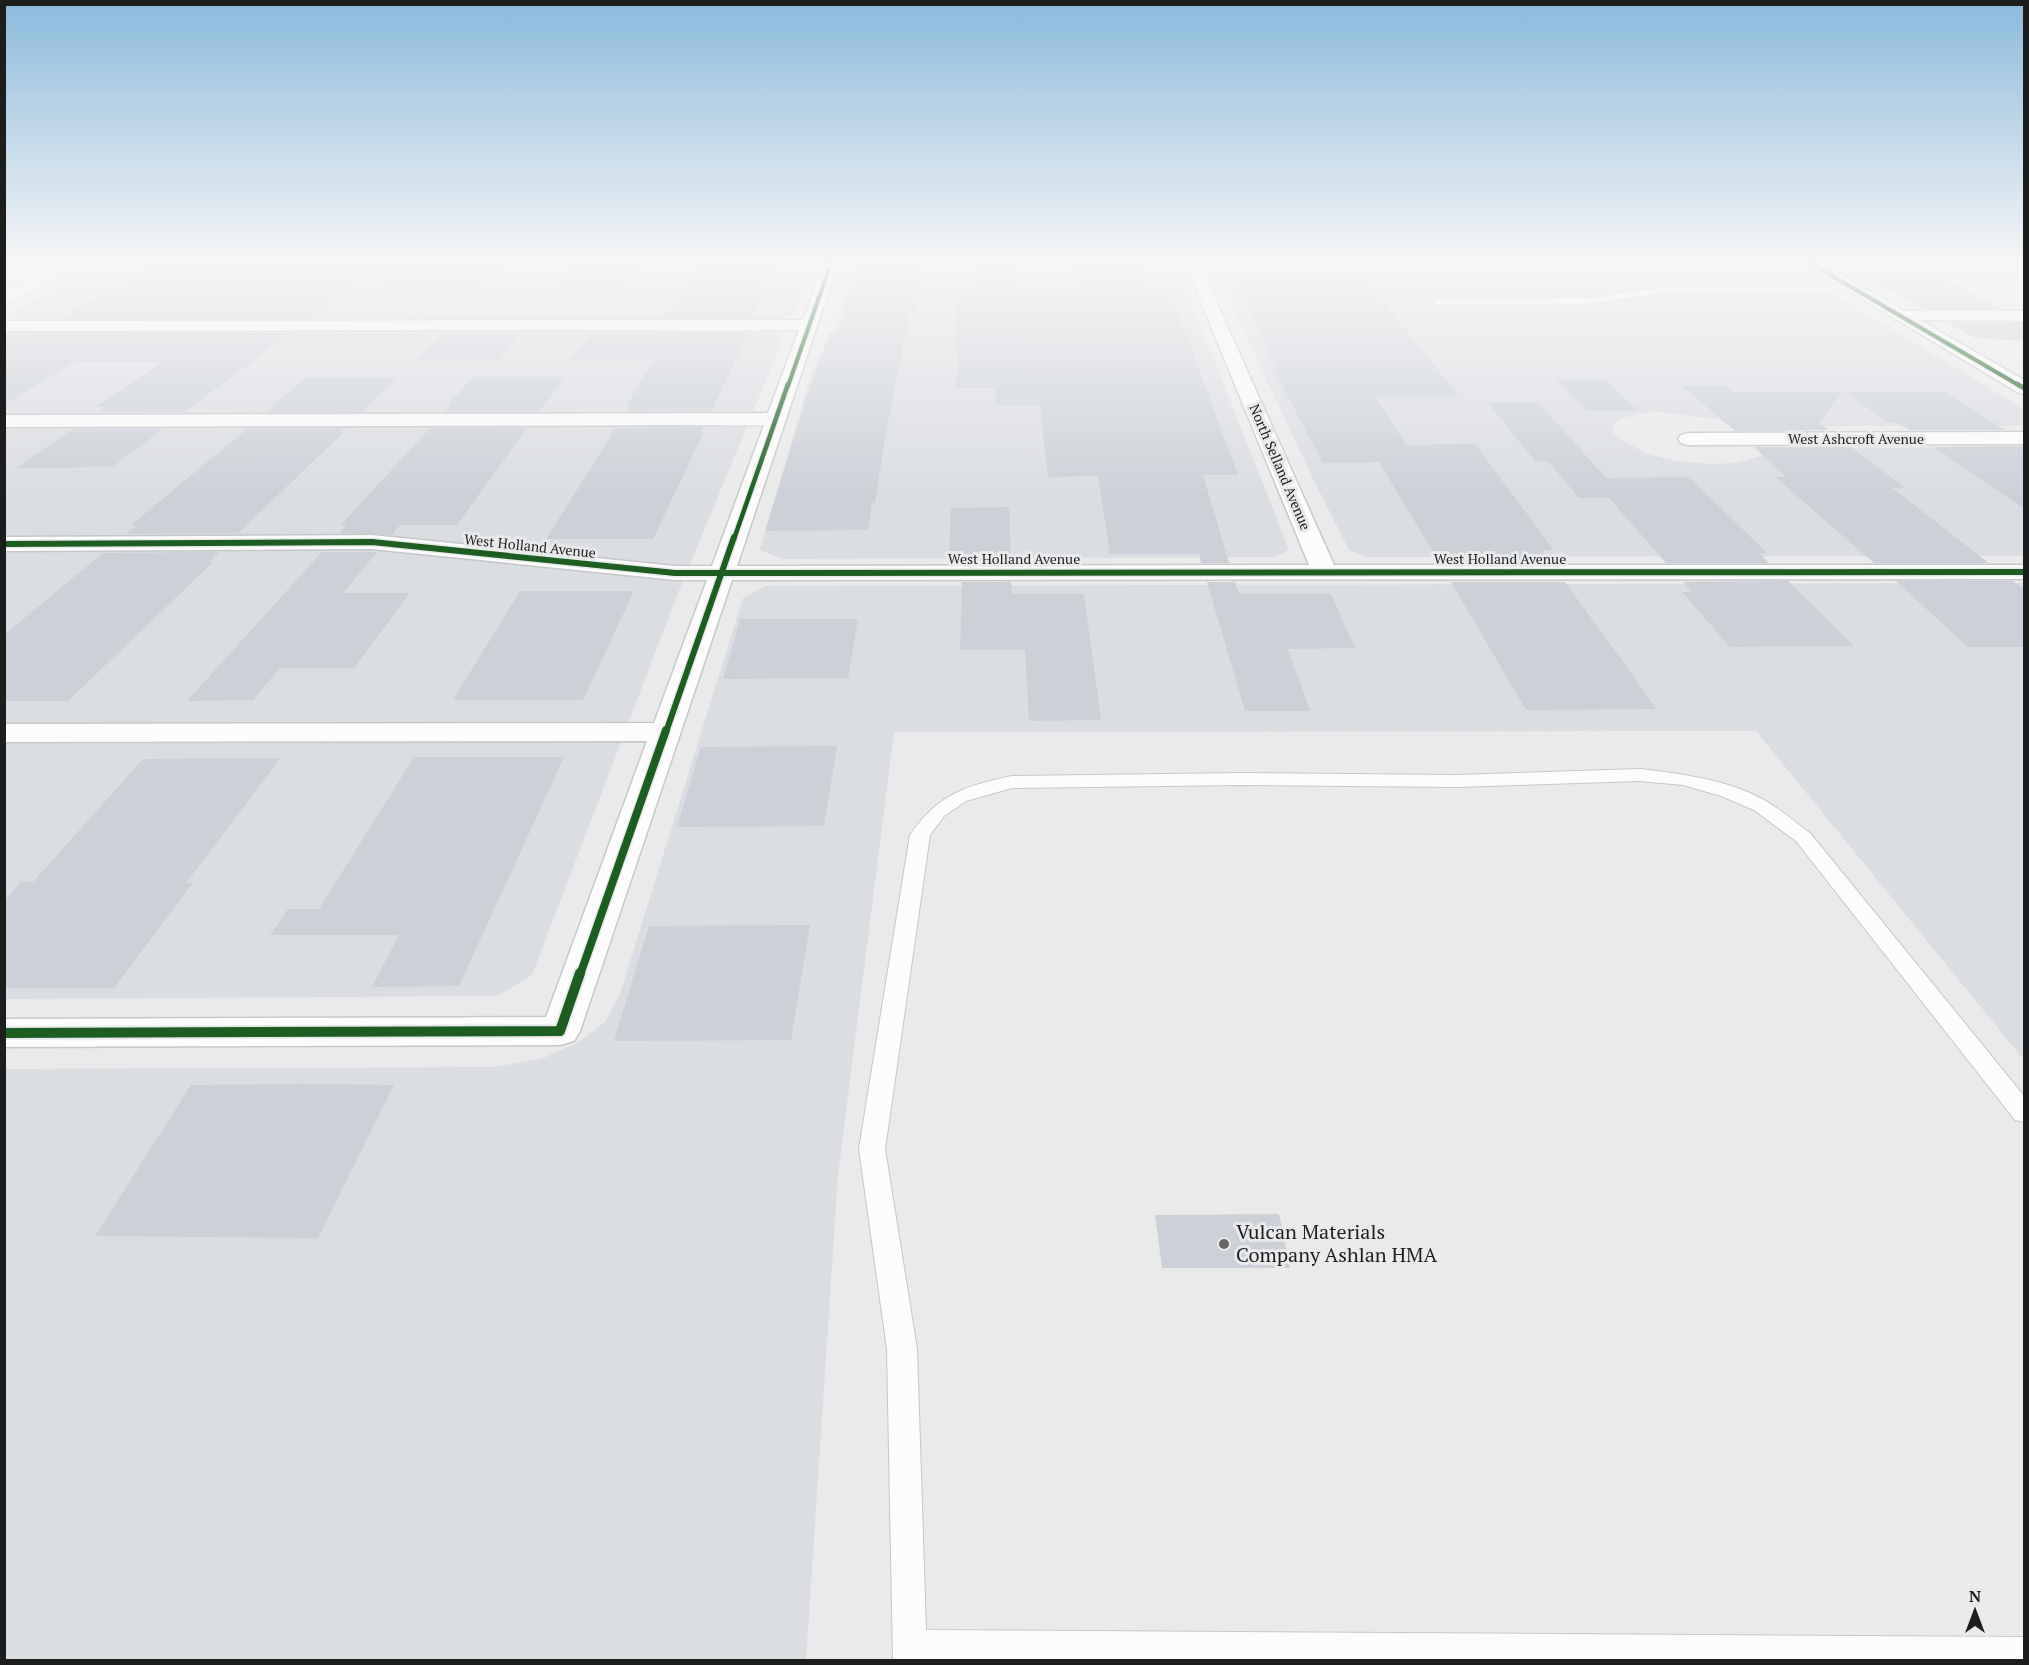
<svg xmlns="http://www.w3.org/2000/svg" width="2029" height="1665" font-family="'PT Serif',serif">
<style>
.built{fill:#dadde2}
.building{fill:#ccd1d8}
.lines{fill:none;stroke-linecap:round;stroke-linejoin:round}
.lane-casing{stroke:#c6c7c7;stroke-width:2}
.street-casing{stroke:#c6c7c7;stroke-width:3}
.secondary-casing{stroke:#c6c7c7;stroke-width:3}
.lane{fill:#fcfcfc;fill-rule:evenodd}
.street{fill:#fcfcfc;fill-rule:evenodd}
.secondary{fill:#fcfcfc;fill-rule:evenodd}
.cycleway-far4-casing{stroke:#e9eaec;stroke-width:6}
.cycleway-far3-casing{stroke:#e9eaec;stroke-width:7}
.cycleway-far2-casing{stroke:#e9eaec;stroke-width:9}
.cycleway-far1-casing{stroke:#e9eaec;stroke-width:11}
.cycleway-casing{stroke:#e9eaec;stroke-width:14}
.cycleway-far4{stroke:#1b5e20;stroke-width:4}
.cycleway-far3{stroke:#1b5e20;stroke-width:4.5}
.cycleway-far2{stroke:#1b5e20;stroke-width:6}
.cycleway-far1{stroke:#1b5e20;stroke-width:8}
.cycleway{stroke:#1b5e20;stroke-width:10}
.poi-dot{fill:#646565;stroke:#e9eaec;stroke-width:2}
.labels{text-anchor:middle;stroke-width:6;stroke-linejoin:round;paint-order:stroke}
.far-street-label{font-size:14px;fill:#1c1d1d;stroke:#e9eaec}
.near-poi-label{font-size:20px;fill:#1c1d1d;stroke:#e9eaec;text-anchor:start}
</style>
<rect width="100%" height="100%" fill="#eaeaeb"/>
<g class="built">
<polygon points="104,263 814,263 793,315 780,318 29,319 13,319 7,315"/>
<polygon points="856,263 1176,263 1289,550 1275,557 782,559 760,550 812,371 837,322"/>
<polygon points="1212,263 1782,263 2024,409 2024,426 1773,426 1660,412 1641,413 1620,419 1613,426 1613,431 1617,437 1647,454 1676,461 1708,464 1736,463 1784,449 1799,448 2024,447 2024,556 1367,557 1349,550 1313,479"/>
<polygon points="772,332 784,337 678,593 532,975 497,996 5,999 4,333"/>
<polygon points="2024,583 2024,1060 1756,731 894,732 838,1175 806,1660 5,1660 5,1069 494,1067 541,1059 576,1044 605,1022 620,994 743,598 765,586"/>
</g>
<g class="building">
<polygon points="158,263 505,263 464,301 394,301 371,272 309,318 60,319"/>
<polygon points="575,263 641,263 610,302 538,302"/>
<polygon points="738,263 775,263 750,318 664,318 695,269 735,269"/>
<polygon points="858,263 923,263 916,312 910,312 886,432 875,503 872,503 868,530 765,531 811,384 830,333 837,333"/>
<polygon points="978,263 1018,263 1019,298 1079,298 1073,263 1142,263 1153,297 1172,297 1238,475 1203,475 1229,563 1201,563 1199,554 1110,554 1098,476 1048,477 1040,405 996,405 995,388 956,388 959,346 955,346 958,298 977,298"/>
<polygon points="1859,274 1936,275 2003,309 1923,309"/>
<polygon points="1232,278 1364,278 1459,396 1376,397 1406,445 1475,444 1554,550 1542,550 1551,563 1440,563 1379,462 1323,463 1288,397 1273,368 1277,368"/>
<polygon points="1948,323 2025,323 2025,341 1975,338"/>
<polygon points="654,332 743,332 742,334 748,334 711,411 626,411 630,406 626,406 655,359 572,360 591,335 653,335"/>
<polygon points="34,333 290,333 185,412 97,412 106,407 95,407 163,362 75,362 4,405 4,335 30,335"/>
<polygon points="443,335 520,335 497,360 417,360"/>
<polygon points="398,377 362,412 267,412 274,407 271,407 306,378"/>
<polygon points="473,377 565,377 540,411 445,412 450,406 447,406"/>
<polygon points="1605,379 1638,411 1587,411 1556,380"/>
<polygon points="1726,385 1733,392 1842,392 1819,423 1829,430 1735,431 1682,386"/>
<polygon points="1845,392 1944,392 2005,430 1910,430 1898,423 1889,423"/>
<polygon points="1488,403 1539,403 1606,478 1689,477 1767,553 1759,553 1769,563 1666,563 1609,498 1579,498 1548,461 1536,462"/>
<polygon points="703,427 701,432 704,432 653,539 546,539 616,428"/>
<polygon points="345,428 341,432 344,432 238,533 126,534 137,525 131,525 247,429"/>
<polygon points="430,428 527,428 457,525 400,525 392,535 339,533 347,525 341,525"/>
<polygon points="73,429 163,429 112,467 16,468"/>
<polygon points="2024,446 2025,509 1934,447"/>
<polygon points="1754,447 1851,447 1905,488 1892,488 1989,563 1874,563 1775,477 1786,477"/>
<polygon points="1009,507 1011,563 962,563 962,554 949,554 951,508"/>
<polygon points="219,552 209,562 213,562 68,701 4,701 4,635 103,553"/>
<polygon points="322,552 377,552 343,593 410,593 354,668 280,668 253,700 187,701"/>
<polygon points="1788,581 1854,646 1730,647 1682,592 1692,592 1683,582"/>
<polygon points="1896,581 2013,581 2025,590 2025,647 1968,647"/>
<polygon points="962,582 1011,582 1012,594 1084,594 1101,720 1029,721 1025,650 960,650"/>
<polygon points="1207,582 1235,582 1239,594 1331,594 1355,648 1288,649 1310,711 1245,711"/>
<polygon points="1451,582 1565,582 1657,709 1526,710"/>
<polygon points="520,591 634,591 583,700 453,700"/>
<polygon points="740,619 858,619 848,678 723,679"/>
<polygon points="837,746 824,826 677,827 701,747"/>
<polygon points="414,757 564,757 459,986 372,987 399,935 270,935 288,909 319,909"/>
<polygon points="280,758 186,883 193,883 114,988 4,988 4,901 21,882 33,882 143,759"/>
<polygon points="810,925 791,1040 614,1041 649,926"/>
<polygon points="301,1084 394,1085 318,1238 95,1236 191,1085"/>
<polygon points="1279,1214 1290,1268 1162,1268 1155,1215"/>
</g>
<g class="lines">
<g class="lane-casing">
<g id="lane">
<polygon points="4,273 50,273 55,276 50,279 4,279"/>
<polygon points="1851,285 1856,288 1854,290 1663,293 1587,304 1437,305 1432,302 1437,299 1587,298 1663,287"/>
<path d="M1640 769C1683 774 1732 780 1769 803 1783 812 1796 823 1810 833L2024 1096V1122L2015 1120 1796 841 1754 810 1721 796 1683 785 1640 781 1456 787 1240 785 1012 788 966 801 944 816 930 835 885 1149 917 1349 926 1630 2024 1637V1660H893L887 1349 859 1149 910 835C938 794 965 786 1012 776L1240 773 1456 775Z"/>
</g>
</g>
<g class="street-casing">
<g id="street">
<polygon points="824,263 838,263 737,566 1309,565 1185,263 1199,263 1334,565 2024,565 2024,579 732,580 580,1031 574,1041 560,1045 4,1047 4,1019 546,1017 647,741 4,742 4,724 654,723 707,580 675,580 372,549 4,551 4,537 372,535 675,566 712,566 764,425 4,427 4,415 768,413 799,330 4,331 4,321 803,320"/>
<polygon points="1805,263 2024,263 2024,269 1812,268 1807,267"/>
<polygon points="1900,311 2024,311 2024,321 1894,320 1892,316 1894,312"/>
<polygon points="2024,432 2024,444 1688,445 1681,443 1678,439 1681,435 1688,433"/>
</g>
</g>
<g class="secondary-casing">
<g id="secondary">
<polygon points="63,263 82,263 4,304 4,293"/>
<polygon points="1803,263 1821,263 2024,380 2024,394 2017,392"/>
</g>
</g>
<use href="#lane" class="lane"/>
<use href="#street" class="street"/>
<use href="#secondary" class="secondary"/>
<g class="cycleway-far4-casing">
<g id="cycleway-far4">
<polyline points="1810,263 2020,386"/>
<polyline points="788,386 831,263"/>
</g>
</g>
<g class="cycleway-far3-casing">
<g id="cycleway-far3">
<polyline points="2017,384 2024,388"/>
<polyline points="734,539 788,384"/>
</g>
</g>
<g class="cycleway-far2-casing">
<g id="cycleway-far2">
<polyline points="4,544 372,542 675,573 2024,572"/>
<polyline points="666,732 734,537"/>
</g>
</g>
<g class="cycleway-far1-casing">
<polyline id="cycleway-far1" points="580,975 666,730"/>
</g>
<g class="cycleway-casing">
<polyline id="cycleway" points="4,1033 560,1031 580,973"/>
</g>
<use href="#cycleway-far4" class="cycleway-far4"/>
<use href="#cycleway-far3" class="cycleway-far3"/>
<use href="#cycleway-far2" class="cycleway-far2"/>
<use href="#cycleway-far1" class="cycleway-far1"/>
<use href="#cycleway" class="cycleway"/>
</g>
<linearGradient id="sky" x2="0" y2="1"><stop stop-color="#8bbadd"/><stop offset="0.53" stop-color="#f6f6f6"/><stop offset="1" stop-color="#f6f6f6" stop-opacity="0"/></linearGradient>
<rect width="2029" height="496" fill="url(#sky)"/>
<circle class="poi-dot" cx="1224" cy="1244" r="6"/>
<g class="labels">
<g class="far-street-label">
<text x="1856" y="444">West Ashcroft Avenue</text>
<text transform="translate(1280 467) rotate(67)" y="5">North Selland Avenue</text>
<text transform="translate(530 546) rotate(6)" y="5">West Holland Avenue</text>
<text x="1014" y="564">West Holland Avenue</text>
<text x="1500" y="564">West Holland Avenue</text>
</g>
<g class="near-poi-label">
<text x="1236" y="1239">Vulcan Materials<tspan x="1236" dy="23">Company Ashlan HMA</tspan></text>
</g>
</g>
<rect width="2029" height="1665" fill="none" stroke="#1c1d1d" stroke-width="12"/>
<g transform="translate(1975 1611)" stroke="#e9eaec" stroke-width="4.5" paint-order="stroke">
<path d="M0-4.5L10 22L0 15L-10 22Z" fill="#1c1d1d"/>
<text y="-9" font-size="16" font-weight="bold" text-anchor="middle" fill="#1c1d1d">N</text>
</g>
</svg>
